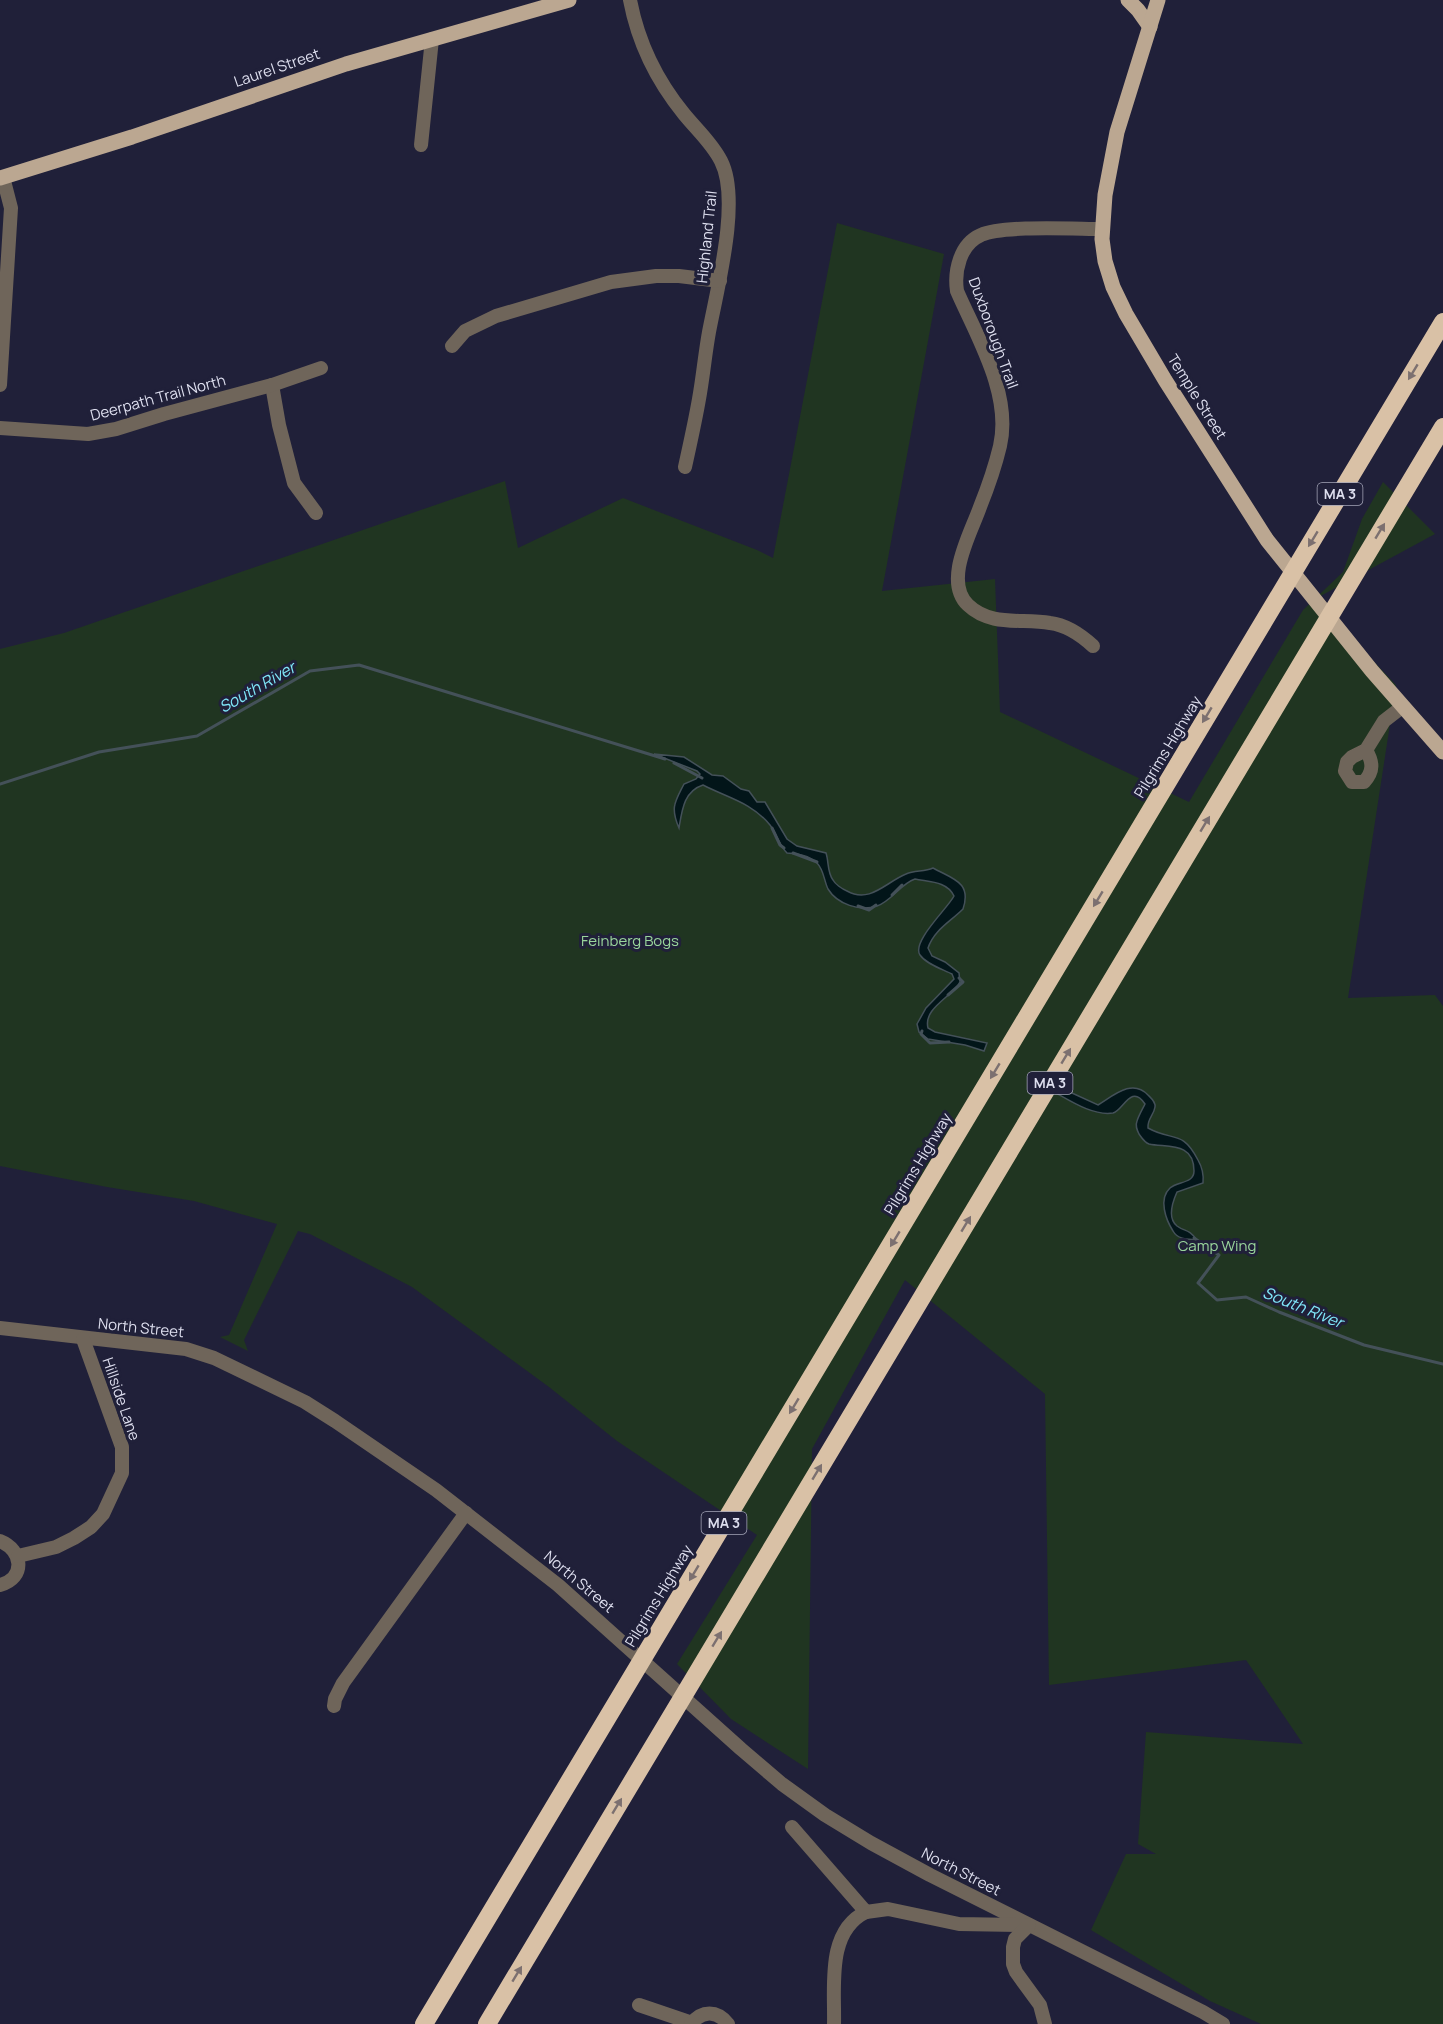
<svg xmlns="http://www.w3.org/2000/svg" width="1443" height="2024" font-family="Manrope,sans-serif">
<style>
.green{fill:#203521}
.water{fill:#021519;stroke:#445159;stroke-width:1.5}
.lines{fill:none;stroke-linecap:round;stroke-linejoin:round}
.stream{stroke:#445159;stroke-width:3}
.minor{stroke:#6f655a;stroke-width:14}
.major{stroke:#bba791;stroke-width:15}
.highway{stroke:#d9c1a6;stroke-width:18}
.oneway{fill:#7c7070}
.labels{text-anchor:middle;stroke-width:6;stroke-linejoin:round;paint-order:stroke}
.shield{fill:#202039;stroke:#a4a5b8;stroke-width:1.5}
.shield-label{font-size:14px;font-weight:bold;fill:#dddeee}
.street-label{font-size:15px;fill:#dddeee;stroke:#202039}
.park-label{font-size:15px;fill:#99d59b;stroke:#202039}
.water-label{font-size:16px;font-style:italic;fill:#80e8fa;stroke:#202039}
</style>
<rect width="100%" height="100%" fill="#202039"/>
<polygon class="green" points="837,223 944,254 882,591 995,579 1000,712 1189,802 1303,610 1343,572 1362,519 1383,482 1435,534 1315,599 1396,685 1348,998 1435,995 1443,1006 1443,2024 1261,2024 1210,2001 1091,1930 1126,1854 1156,1854 1138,1844 1146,1732 1303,1744 1246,1660 1049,1685 1045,1394 905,1280 812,1449 808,1769 731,1719 677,1664 757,1535 617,1441 549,1387 412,1287 310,1234 298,1231 244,1340 248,1351 220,1337 229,1335 277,1224 194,1201 107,1187 0,1166 0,649 64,633 505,481 518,548 623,498 757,550 773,558"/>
<g class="water">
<path d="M654 754 684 757 712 775 723 776 741 789 749 791 757 802H765L787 839 797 846 826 853C829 862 827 872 833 880 835 884 842 889 847 891 870 904 886 882 906 874 915 870 924 872 933 868 953 879 972 882 963 909 950 922 934 930 928 948L932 956 945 962 959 973 960 982C952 997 923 1008 928 1028L935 1032 987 1043 984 1051 965 1045 928 1039 919 1032 917 1024 926 1008 954 979 952 974C942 969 926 964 920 955 911 942 948 908 954 896 947 881 929 882 915 879 900 884 892 901 877 906 860 912 837 904 828 889 824 881 824 870 817 863 809 855 798 854 787 853 779 845 777 834 770 825 751 802 728 798 703 785 684 791 682 810 679 828 670 807 675 802 684 784L696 779 700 774 697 771Z"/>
<path d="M1061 1088 1098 1105C1113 1096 1132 1078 1148 1095 1151 1098 1156 1102 1155 1107 1154 1115 1147 1119 1148 1128 1173 1142 1182 1129 1198 1160 1202 1167 1204 1174 1203 1183L1177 1192C1173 1201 1167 1218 1177 1226 1185 1232 1188 1228 1197 1240 1188 1239 1178 1240 1173 1231 1166 1220 1158 1199 1170 1188 1177 1181 1194 1184 1194 1171 1194 1141 1166 1148 1149 1144 1144 1142 1142 1138 1139 1134 1137 1130 1135 1126 1137 1121 1139 1115 1142 1110 1145 1104 1131 1083 1123 1111 1113 1113 1094 1116 1072 1102 1056 1093Z"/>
</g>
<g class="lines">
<g class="stream">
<polyline points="674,763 702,778"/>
<polyline points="0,784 99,752 197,736 310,671 359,665 665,759"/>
<polyline points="772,828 780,845 784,848"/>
<polyline points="793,853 817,862"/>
<polyline points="892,895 902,885"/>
<polyline points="858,906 869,910 876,905"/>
<polyline points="948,995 963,982 959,978"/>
<polyline points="922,1031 921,1034 930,1043 949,1042"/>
<polyline points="1194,1238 1219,1255 1198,1283 1217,1300 1246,1297 1279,1312 1364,1345 1443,1364"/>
</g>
<g class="minor">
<path d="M630 0C638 42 657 81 684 114 697 130 712 143 721 161 741 200 717 289 709 332 705 354 703 377 699 399 695 422 690 444 685 467"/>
<polyline points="421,145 432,39"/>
<polyline points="452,346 465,331 496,316 611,282 656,276 679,276 720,281"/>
<polyline points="0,385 11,208 3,177"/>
<polyline points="272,385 279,425 294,483 316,513"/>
<polyline points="0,428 88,434 116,429 164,414 272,385 321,368"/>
<path d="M1093 646C1081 635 1067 625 1050 623 1022 618 991 627 968 605 943 581 971 533 980 507 988 487 995 467 1000 446 1012 394 977 337 957 291 954 271 960 244 981 235 1002 225 1075 229 1102 229"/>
<path d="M1366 750C1373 762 1374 771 1364 782H1352L1345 771 1347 762 1352 757 1366 750 1384 721 1402 707"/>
<polyline points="0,1328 186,1349 214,1358 305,1402 335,1421 436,1490 558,1585 741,1749 782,1784 825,1815 871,1843 930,1875 1203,2012 1223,2024"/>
<path d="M0 1541C23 1550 26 1578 0 1585"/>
<polyline points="18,1556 56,1547 74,1538 91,1527 103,1514 122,1473 122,1447 83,1339"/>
<polyline points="334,1706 335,1699 343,1683 466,1513"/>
<polyline points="792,1827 866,1912 888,1909 959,1924 1024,1925"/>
<polyline points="1029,1925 1015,1939 1013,1947 1013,1964 1016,1972 1040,2005 1045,2024"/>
<polyline points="639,2005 692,2023"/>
<path d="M691 2024C702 2010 717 2010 728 2024"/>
<path d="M834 2024C835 1987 826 1931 866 1912"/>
</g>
<g class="major">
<polyline points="1128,0 1138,10 1150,27"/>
<polyline points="1158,0 1117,132 1105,195 1102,239 1105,261 1113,287 1126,314 1165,380 1267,540 1372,671 1443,752"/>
<polyline points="0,178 132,137 346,64 569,0"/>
</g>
<g class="highway">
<polyline points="424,2024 1443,322"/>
<polyline points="487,2024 1443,427"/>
</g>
</g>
<defs><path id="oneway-solid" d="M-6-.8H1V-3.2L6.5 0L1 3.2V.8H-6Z" transform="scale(1.5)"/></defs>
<g class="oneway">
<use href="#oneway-solid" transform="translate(1413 372) rotate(121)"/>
<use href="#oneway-solid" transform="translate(1380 531) rotate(-59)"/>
<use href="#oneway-solid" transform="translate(1313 539) rotate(121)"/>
<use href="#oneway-solid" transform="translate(1207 715) rotate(121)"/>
<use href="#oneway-solid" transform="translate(1205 824) rotate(-59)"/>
<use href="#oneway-solid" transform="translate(1098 899) rotate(121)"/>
<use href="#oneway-solid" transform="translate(1066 1056) rotate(-59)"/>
<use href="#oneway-solid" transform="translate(995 1071) rotate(121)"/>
<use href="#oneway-solid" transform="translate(966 1224) rotate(-59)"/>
<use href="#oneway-solid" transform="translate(895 1239) rotate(121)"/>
<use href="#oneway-solid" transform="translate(794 1406) rotate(121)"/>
<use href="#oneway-solid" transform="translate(817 1472) rotate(-59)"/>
<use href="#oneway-solid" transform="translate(694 1573) rotate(121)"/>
<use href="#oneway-solid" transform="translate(717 1639) rotate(-59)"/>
<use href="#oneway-solid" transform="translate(617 1806) rotate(-59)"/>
<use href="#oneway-solid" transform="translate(517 1974) rotate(-59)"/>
</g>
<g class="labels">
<g class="shield">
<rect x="1317.5" y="483" width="45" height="22" rx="4.5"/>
<rect x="1027.5" y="1072" width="45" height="22" rx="4.5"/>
<rect x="701.5" y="1512" width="45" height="22" rx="4.5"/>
</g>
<g class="shield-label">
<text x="1340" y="499">MA 3</text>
<text x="1050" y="1088">MA 3</text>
<text x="724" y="1528">MA 3</text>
</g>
<g class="street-label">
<text transform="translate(277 68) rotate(-19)" y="5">Laurel Street</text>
<text transform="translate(707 237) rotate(-84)" y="5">Highland Trail</text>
<text transform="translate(993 333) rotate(70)" y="5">Duxborough Trail</text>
<text transform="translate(1197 397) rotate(58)" y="5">Temple Street</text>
<text transform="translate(158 398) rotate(-15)" y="5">Deerpath Trail North</text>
<text transform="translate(1168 747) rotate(-59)" y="5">Pilgrims Highway</text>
<text transform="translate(918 1164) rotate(-59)" y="5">Pilgrims Highway</text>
<text transform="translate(141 1328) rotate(6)" y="5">North Street</text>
<text transform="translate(121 1399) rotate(71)" y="5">Hillside Lane</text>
<text transform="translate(579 1582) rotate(40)" y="5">North Street</text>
<text transform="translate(659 1596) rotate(-59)" y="5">Pilgrims Highway</text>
<text transform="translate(961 1872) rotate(27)" y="5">North Street</text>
</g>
<g class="park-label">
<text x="630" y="946">Feinberg Bogs</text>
<text x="1217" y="1251">Camp Wing</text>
</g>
<g class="water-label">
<text transform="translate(257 687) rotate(-30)" y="6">South River</text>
<text transform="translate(1303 1307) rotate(22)" y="6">South River</text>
</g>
</g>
</svg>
